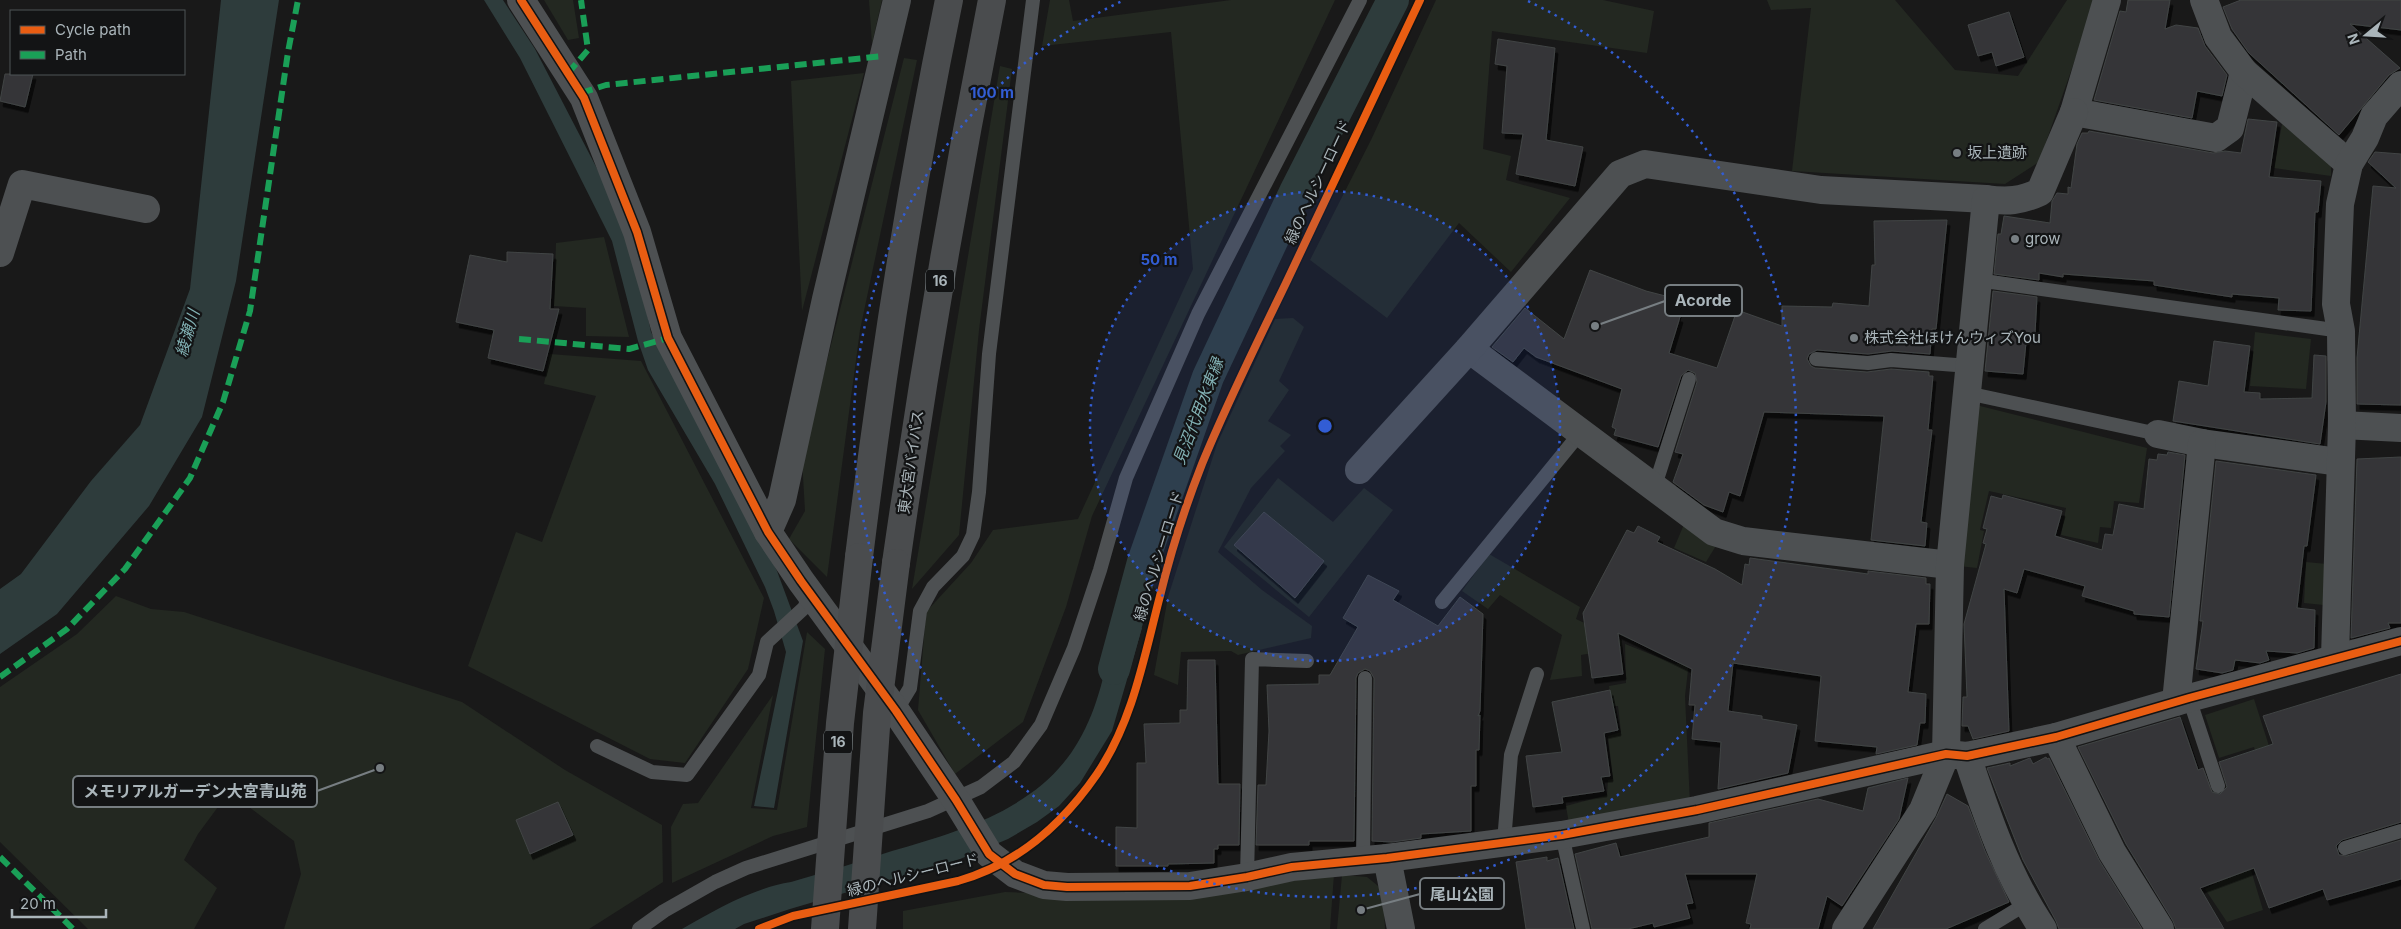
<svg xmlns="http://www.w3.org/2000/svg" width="2401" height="929" font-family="Inter,'Noto Sans JP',sans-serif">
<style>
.green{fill:#232821}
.water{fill:#2e3c3c}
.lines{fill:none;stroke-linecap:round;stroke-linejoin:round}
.canal{stroke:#2e3c3c;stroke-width:32}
.building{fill:#353637;stroke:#414445;filter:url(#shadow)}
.service{stroke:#4d5052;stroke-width:14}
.minor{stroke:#4d5052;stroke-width:28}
.trunk{stroke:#4a4c4e;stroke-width:28}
.trunk-bridge{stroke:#4a4c4e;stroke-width:28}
.quiet{stroke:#1a9f57;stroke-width:6;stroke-dasharray:12 6;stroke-linecap:butt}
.cycleway-casing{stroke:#131415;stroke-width:11}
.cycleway{stroke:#e95d12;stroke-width:8}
.ring{fill:none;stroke:#325dd4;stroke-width:2.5;stroke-dasharray:2.5 5}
.poi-dot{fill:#777e82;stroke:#131415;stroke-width:2}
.labels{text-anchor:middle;stroke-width:4.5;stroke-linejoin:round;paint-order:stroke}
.shield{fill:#131415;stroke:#7d8588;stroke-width:1}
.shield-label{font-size:14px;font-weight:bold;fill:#aab5ba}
.poi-label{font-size:15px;fill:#aab5ba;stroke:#131415;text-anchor:start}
.street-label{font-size:15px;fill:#aab5ba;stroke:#131415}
.water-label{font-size:16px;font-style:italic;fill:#82b1b4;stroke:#131415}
.centre{fill:#325dd4;stroke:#131415;stroke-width:2.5}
.ring-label{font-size:15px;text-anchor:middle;font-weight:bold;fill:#325dd4;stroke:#131415;stroke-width:4.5;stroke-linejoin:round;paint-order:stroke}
.leader{fill:none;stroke:#777e82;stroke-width:2}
.callout-dot{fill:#777e82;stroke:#131415;stroke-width:2}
.callout{fill:#131415;stroke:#777e82;stroke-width:2}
.callout-label{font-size:16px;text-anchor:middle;font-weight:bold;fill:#aab5ba}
</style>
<defs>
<filter id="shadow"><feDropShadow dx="3" dy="5.5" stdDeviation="0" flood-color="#0009"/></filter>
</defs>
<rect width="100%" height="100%" fill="#191919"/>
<g class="green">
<polygon points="544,0 573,0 579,38 568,40"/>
<polygon points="869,0 882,0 872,44"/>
<polygon points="1050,0 1069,0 1073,21 1231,0 1335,0 1092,516 1066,607 1023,722 955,774 918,710 926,612 971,563 993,530 1078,519 1193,269 1171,32 1042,46"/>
<polygon points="1436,0 1603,0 1654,11 1647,53 1492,31 1483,149 1511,156 1506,180 1570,198 1511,272 1459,223 1387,318 1310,260 1371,140"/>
<polygon points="1767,0 1895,0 1955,70 2018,76 2067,0 2096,0 2039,162 2005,184 1792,171 1811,8 1771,10"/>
<polygon points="904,58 917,60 860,330 827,577 789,539 805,511 802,459"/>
<polygon points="1000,66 1012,69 979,330 959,535 912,589"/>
<polygon points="864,73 802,311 791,81"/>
<polygon points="2282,124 2331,165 2331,176 2274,168"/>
<polygon points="604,237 629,337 586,336 586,308 554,306 556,243"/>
<polygon points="1293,318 1304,327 1279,381 1289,390 1268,421 1291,435 1280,446 1285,451 1251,488 1218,552 1262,590 1312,626 1311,638 1238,655 1231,651 1181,652 1178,685 1154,675 1168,597 1217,444 1275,319"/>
<polygon points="2255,332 2311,339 2306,389 2250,386"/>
<polygon points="550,354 641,361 764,598 748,669 685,763 650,759 468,666 516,532 542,542 596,396 544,384"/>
<polygon points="1976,405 2147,448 2139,503 2114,501 2111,528 2100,527 2098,543 2061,535 2066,508 1989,491 1980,530 1984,531 1977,568 1958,566"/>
<polygon points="1278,478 1333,522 1364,488 1393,510 1309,617 1224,547"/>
<polygon points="1685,522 1717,544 1706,562 1674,548"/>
<polygon points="1489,554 1580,607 1576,619 1622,641 1621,648 1581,655 1582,676 1550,680 1562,635 1500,595 1488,609 1462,591"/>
<polygon points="2306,562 2327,564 2324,605 2304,603"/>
<polygon points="116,596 151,609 184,612 462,702 565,770 662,825 663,882 589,929 284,929 301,874 294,841 229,792 198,834 184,860 217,888 194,929 88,929 0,842 0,687 77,634"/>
<polygon points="807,632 825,649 807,827 773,836 672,883 671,827 683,804 698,803 773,695 751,808 777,810"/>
<polygon points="1625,644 1675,664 1689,662 1685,696 1690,804 1569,824 1566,806 1607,795 1608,780 1613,779 1608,736 1621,732 1618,706 1612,706 1609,686 1626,683"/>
<polygon points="2254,699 2276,768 2262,772 2254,747 2219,758 2205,715"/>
<polygon points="2247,857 2263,910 2227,922 2205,889 2215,884 2210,870"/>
<polygon points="1334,874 1330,929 903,929 903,911 1005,892 1185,899"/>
<polygon points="1342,875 1367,877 1383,890 1385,929 1337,929"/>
</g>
<g class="water">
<polygon points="221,0 279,0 236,281 202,417 149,506 57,614 0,654 0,589 21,574 91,481 140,425 190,289"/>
<polygon points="484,0 503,0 535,49 619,211 631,240 651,332 739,494 777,571 803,641 774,808 754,806 786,652 774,611 765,587 715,484 648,370 638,341 612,241 520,58"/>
<path d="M1114 627 1142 628 1112 731 1080 783 1059 806 1037 822 1008 839 960 859 790 909 744 924 735 929H682C715 910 753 888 791 882 825 872 859 862 892 851 961 831 1040 808 1078 742 1099 707 1106 667 1114 627Z"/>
</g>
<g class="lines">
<polyline class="canal" points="1114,669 1143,562 1208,377 1295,192 1393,0"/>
</g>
<g class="building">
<polygon points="2128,0 2170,0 2165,29 2176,25 2198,28 2205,46 2227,75 2222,96 2197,91 2192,118 2094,100 2120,11 2126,12"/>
<polygon points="2241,0 2401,0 2401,30 2350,24 2400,68 2389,75 2339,135 2249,53 2232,29 2223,7"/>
<polygon points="2009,12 2024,57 1996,66 1992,52 1978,56 1968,25"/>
<polygon points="1498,39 1555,48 1546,140 1583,147 1575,186 1516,174 1523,134 1502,133 1507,66 1495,64"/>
<polygon points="5,74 33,74 25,107 0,101"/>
<polygon points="2248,119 2277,122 2269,177 2321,181 2318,212 2315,212 2311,311 2278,310 2279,298 2232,294 2232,297 2154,285 2154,281 2063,274 2063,277 2039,273 2039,280 1994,274 1998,234 2001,234 2004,216 2050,223 2052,201 2057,193 2068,194 2068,187 2071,188 2077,144 2082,133 2088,133 2089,131 2213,153 2225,151 2241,153"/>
<polygon points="2375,152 2401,154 2401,405 2357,404 2357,358 2373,186 2396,188 2368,162"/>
<polygon points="1947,220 1936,329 1932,329 1930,354 1892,351 1868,354 1817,350 1809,354 1807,359 1811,366 1815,368 1867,372 1891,369 1929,372 1929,376 1933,376 1928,430 1932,430 1921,522 1927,523 1925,546 1871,540 1884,416 1764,412 1740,496 1729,492 1723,512 1704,505 1673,482 1683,454 1675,452 1697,382 1695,373 1688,370 1681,376 1658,447 1614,435 1616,429 1612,427 1622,389 1536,357 1524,348 1513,362 1492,347 1525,308 1564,339 1590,270 1646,291 1681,300 1677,316 1680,317 1669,353 1717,368 1737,310 1782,326 1782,306 1832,307 1833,303 1869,306 1872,265 1875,265 1874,221"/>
<polygon points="507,252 553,254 550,309 559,309 543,371 488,358 494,330 456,322 470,255 507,262"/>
<polygon points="1993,291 2037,297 2035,333 2027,332 2023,374 1985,371"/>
<polygon points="2214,341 2250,346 2244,392 2260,393 2260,399 2312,398 2314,355 2326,356 2326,402 2320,444 2173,421 2179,381 2208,386"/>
<polygon points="2168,452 2185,455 2169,617 2134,614 2134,611 2082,596 2085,586 2024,569 2017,593 2004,589 2009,731 1973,739 1968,726 1962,726 1963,697 1967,697 1964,624 1986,544 1983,543 1987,529 1983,528 1991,496 2002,499 2003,495 2062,511 2055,536 2102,550 2105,534 2113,535 2119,504 2144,509 2149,459 2157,460 2158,454 2167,455"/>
<polygon points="2401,457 2401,623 2388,623 2390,628 2351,638 2357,459"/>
<polygon points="2216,461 2316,475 2307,546 2304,546 2297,608 2315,610 2314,648 2297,653 2266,651 2269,660 2260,663 2235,660 2233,670 2222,673 2196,669 2203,621 2200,621"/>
<polygon points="1264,512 1324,561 1295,598 1234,545"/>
<polygon points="1638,526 1660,537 1657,542 1715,569 1742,585 1745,564 1749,565 1750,558 1868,574 1868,571 1926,578 1926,584 1930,584 1929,624 1916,624 1908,692 1926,694 1925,723 1920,723 1917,745 1876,754 1877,747 1815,741 1821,676 1733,663 1728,711 1762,716 1762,719 1797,725 1788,773 1718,789 1721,742 1692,739 1695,705 1689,705 1692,669 1618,633 1623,674 1592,678 1583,613 1627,530 1634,533"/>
<polygon points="1368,575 1399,591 1393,600 1438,626 1460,597 1483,614 1480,711 1478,716 1480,715 1479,750 1476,750 1476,786 1471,786 1471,831 1421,834 1421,838 1392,842 1372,841 1374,678 1370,671 1365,669 1358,673 1356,678 1354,841 1309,841 1309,845 1256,845 1258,785 1266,785 1269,731 1267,685 1319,684 1319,675 1330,675 1358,627 1343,618"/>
<polygon points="1188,660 1215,660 1218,784 1240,784 1239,845 1218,845 1218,849 1214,849 1214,863 1168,864 1168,866 1116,866 1116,827 1137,828 1137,763 1146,763 1144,724 1180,723 1180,710 1187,710"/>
<polygon points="2401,674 2401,822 2342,840 2336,846 2339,855 2347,856 2401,840 2401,879 2327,900 2323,889 2269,908 2254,868 2200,888 2224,929 2176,929 2173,921 2126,844 2078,747 2180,717 2198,770 2203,768 2212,792 2220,794 2227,787 2219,762 2273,744 2263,716"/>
<polygon points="1610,690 1618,730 1604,733 1610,776 1601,777 1604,791 1562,797 1563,803 1533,807 1526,756 1562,752 1552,702"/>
<polygon points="2046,757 2047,759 2049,758 2099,860 2142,929 2059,929 2056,921 2023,860 1987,768 2010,763 2010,766 2030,758 2033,764"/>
<polygon points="1908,778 1899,819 1842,906 1827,896 1818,929 1750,929 1751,924 1746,923 1757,874 1685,874 1693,903 1686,904 1690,918 1654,927 1653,923 1628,929 1592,929 1575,854 1616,843 1620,857 1709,837 1709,823 1818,799 1863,811 1868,788"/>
<polygon points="1947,794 1968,806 1985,851 2009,902 1946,929 1873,929 1936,818"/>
<polygon points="558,802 573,835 530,854 516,820"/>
<polygon points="1547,857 1547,861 1558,858 1574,929 1526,929 1516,862"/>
</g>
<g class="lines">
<g class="service">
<polyline points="1977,280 2341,331"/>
<polyline points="1816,359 1868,363 1891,360 1969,366"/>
<polyline points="1967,393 2158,434"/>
<polyline points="1655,486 1689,379"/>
<polyline points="1442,602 1581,432"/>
<polyline points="2189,698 2218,786"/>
<polyline points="896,711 910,688 920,611 933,587 963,556 973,535 979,492 989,354 1033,0"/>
<polyline points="597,746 652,772 687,775 759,675 767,642 804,608 811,594"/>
<polyline points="1562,835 1583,929"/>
<polyline points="1504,842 1511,755 1537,674"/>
<polyline points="2345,848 2401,831"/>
<polyline points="1363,860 1365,678"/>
<polyline points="1247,877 1252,659 1307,661"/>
<polyline points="639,929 664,911 715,882 746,868 928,811 981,787 1014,762 1041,725 1074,648 1100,570 1126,478 1198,314 1360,0"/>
<polyline points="1985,929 2026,904"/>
</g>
<g class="minor">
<polyline points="521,0 584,98 637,232 668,338 768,532 801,581 896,711 956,800 989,854 1015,874 1044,885 1067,887 1190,886 1247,877 1292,867 1387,858 1562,835 1697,810 1946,754 1967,756 2056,737 2189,698 2401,641"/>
<polyline points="2107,0 2074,112 2216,138 2230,128 2244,72"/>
<polyline points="2204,0 2218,37 2244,72 2349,164"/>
<polyline points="0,253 22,184 146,209"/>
<polyline points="1469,349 1714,532 1743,541 1950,565"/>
<polyline points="2342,425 2401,428"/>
<polyline points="2158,434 2202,443 2339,462"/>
<polyline points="1359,470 1469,349 1620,174 1645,164 1821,190 1986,199"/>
<polyline points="768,532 782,500 826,299 897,0"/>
<polyline points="2335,657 2342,425 2341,331 2336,304 2340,204 2349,164 2365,138 2374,116 2401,85"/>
<polyline points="2176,702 2202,443"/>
<polyline points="2056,737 2112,852 2160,929"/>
<path d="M1967 756C1987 816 2007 876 2043 929"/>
<polyline points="1387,858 1401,929"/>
<path d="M1846 929 1923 810 1946 754 1950 565 1986 199C2007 202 2021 201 2040 192L2074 112"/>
</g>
<g class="trunk">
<path d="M859 557C882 370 911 184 949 0"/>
<path d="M896 563C923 375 955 187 992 0"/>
</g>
<g class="trunk-bridge">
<polyline points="825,929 840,723 859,557"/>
<polyline points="862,929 877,713 896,563"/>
</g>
<g class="quiet">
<polyline points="568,73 588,50 581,0"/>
<polyline points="581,93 606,85 884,56"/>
<polyline points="519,339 629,349 668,338"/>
<polyline points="0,677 67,629 125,569 190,478 223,402 250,311 288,52 298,0"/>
<polyline points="0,857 73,929"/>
</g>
<g class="cycleway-casing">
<g id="cycleway">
<polyline points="521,0 584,98 637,232 668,338 768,532 801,581 896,711 956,800 989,854 1015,874 1044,885 1067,887 1190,886 1247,877 1292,867 1387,858 1562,835 1697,810 1946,754 1967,756 2056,737 2189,698 2401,641"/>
<path d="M759 929 793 916 958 881C1018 864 1062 825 1097 774 1133 721 1144 657 1160 596 1171 551 1185 507 1202 464 1227 403 1257 343 1286 283 1330 188 1375 94 1420 0"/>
</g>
</g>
<use href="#cycleway" class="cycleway"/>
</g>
<circle cx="1325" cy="426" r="235" fill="#325dd4" fill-opacity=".12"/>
<g class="ring">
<circle cx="1325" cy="426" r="235"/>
<path d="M1528 1A471 471 0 1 1 1122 1"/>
</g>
<g class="poi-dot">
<circle cx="1957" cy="153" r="5"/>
<circle cx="2015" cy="239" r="5"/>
<circle cx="1854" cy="338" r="5"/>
</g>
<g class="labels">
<g class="shield">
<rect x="926" y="269.5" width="28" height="23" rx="4"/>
<rect x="824" y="730.5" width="28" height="23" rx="4"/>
</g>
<g class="shield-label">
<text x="940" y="286">16</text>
<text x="838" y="747">16</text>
</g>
<g class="poi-label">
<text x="1967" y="158">坂上遺跡</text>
<text x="2025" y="244">grow</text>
<text x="1864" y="343">株式会社ほけんウィズYou</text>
</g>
<g class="street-label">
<text transform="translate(1318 182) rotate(-65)" y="5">緑のヘルシーロード</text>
<text transform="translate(911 462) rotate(-82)" y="5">東大宮バイパス</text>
<text transform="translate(1159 556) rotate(-73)" y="5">緑のヘルシーロード</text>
<text transform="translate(913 875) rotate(-14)" y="5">緑のヘルシーロード</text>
</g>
<g class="water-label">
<text transform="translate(187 333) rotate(-74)" y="6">綾瀬川</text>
<text transform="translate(1198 411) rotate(-69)" y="6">見沼代用水東縁</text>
</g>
</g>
<circle cx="1325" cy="426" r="8" class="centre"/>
<g class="ring-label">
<text x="992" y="98">100 m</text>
<text x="1159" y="265">50 m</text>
</g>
<path class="leader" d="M1595 326L1665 301M380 768L317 791M1361 910L1420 894"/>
<g class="callout-dot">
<circle cx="1595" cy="326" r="5"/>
<circle cx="380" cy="768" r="5"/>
<circle cx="1361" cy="910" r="5"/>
</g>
<g class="callout">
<rect x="1665" y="285" width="77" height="31" rx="5"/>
<rect x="73" y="776" width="244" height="31" rx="5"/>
<rect x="1420" y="878" width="84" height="31" rx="5"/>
</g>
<g class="callout-label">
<text x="1703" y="306">Acorde</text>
<text x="195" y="797">メモリアルガーデン大宮青山苑</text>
<text x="1462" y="900">尾山公園</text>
</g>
<rect x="10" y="10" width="175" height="65" fill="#131415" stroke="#4f5457"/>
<rect x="20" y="26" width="25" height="8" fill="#e95d12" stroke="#4f5457"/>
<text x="55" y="35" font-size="15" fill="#aab5ba">Cycle path</text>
<rect x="20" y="51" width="25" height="8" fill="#1a9f57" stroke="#4f5457"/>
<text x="55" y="60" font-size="15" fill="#aab5ba">Path</text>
<g transform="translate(2366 35) rotate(252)" stroke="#131415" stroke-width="4" paint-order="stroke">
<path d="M0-4L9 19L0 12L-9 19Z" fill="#aab5ba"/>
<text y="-8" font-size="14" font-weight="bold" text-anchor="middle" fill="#aab5ba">N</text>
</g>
<path d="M12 909v8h94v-8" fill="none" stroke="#aab5ba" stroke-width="2.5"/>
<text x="20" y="909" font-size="15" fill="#aab5ba" stroke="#131415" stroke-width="4" paint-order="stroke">20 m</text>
</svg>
